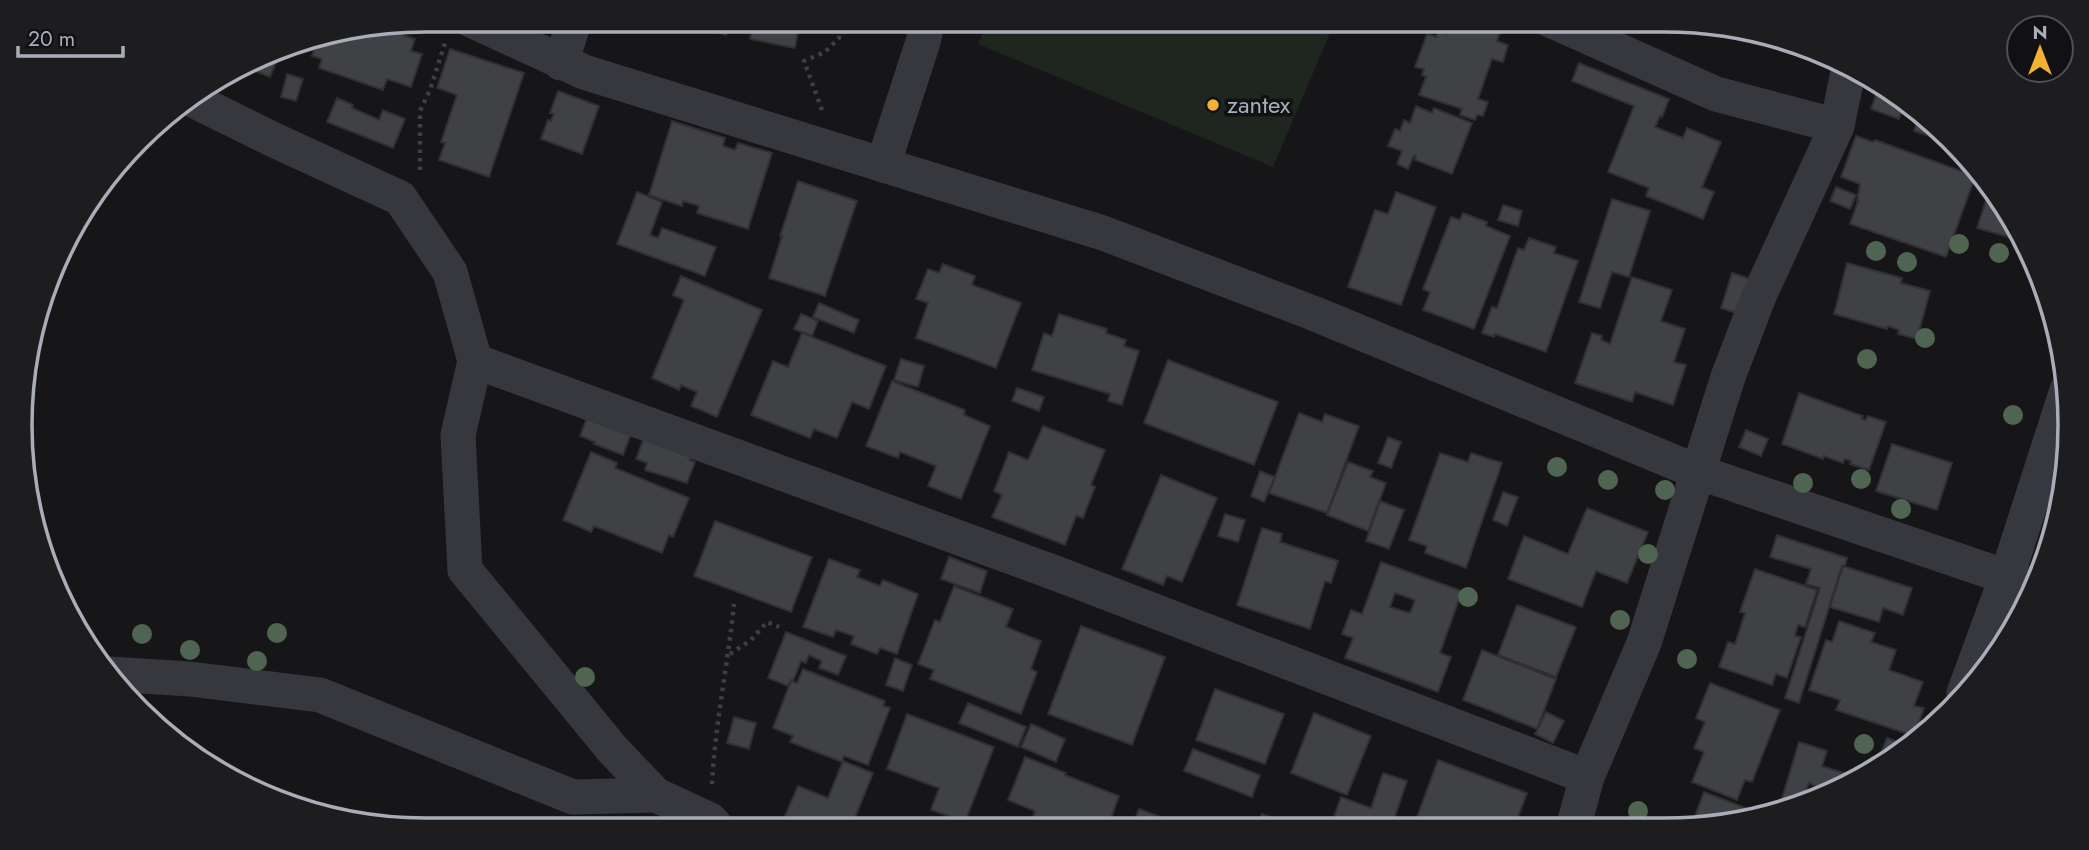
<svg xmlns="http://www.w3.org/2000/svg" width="2089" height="850" font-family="Jost,sans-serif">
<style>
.green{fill:#1e261f}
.building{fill:#404145;stroke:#303034;stroke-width:2;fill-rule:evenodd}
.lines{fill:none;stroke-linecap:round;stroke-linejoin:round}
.path{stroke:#3d3f44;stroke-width:4.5;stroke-dasharray:3.5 5;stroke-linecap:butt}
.minor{stroke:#37383d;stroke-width:35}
.tree{fill:#506452}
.poi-dot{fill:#f2b134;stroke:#111113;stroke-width:2.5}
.labels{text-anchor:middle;stroke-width:7;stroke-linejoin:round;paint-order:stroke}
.poi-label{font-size:24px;fill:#a8adb8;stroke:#111113;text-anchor:start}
.rim{fill:none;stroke:#a8adb8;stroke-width:3.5}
</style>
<rect width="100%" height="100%" fill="#161618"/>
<polygon class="green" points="989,19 1336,19 1273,167 978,44"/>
<g class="building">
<polygon points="668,19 730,19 726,35 705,28 706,26 700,23 699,28"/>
<polygon points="754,19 800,19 795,48 750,39"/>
<polygon points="1452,19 1483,19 1498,24 1497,28 1501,29 1497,41 1508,45 1503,62 1492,59 1478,99 1488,102 1483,116 1477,115 1475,120 1460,115 1462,109 1419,95 1426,77 1422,75 1424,69 1415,67 1427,34 1436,37 1438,31 1446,34"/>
<polygon points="378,27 415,39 411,51 422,54 411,87 387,79 383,90 319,68 322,59 312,56 318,37"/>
<polygon points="282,48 270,77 247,68"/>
<polygon points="450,49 524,73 489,177 439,160 445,143 441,142 457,95 437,88"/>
<polygon points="1579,63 1669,99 1662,117 1660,116 1655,127 1683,138 1687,128 1721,142 1702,187 1714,192 1703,219 1646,196 1649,188 1608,172 1634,106 1572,81"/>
<polygon points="287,74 303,79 296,101 281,97"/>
<polygon points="1878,89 1904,104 1899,119 1871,109"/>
<polygon points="558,91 599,106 582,154 541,139 548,120 551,121 554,114 550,113"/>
<polygon points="337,98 353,105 352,108 379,120 383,110 405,119 393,148 327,122"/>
<polygon points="1416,106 1432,113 1434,108 1472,123 1452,174 1415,160 1416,156 1414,155 1408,169 1397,164 1402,151 1388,146 1395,129 1400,131 1404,120 1410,123"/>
<polygon points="1920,113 1931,120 1948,142 1914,131"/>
<polygon points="672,121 725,138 723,146 735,150 738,143 772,153 748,229 697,213 699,206 683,201 682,206 649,195"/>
<polygon points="1856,136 1873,142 1875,140 1961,171 1964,162 1975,177 1946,257 1850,224 1858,201 1857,201 1860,184 1841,177"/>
<polygon points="798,181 857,201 825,296 769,278 782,236 780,236"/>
<polygon points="1836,187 1856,195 1850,209 1830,201"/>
<polygon points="637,192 662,202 650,235 658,238 662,228 716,247 705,276 617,244"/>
<polygon points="1396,192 1436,207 1401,305 1348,287 1375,210 1388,214"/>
<polygon points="1988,194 2026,242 1977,228"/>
<polygon points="1612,199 1650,211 1629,277 1612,272 1600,308 1579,302"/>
<polygon points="1503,205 1522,211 1518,226 1498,220"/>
<polygon points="1463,213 1487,222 1486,226 1510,236 1474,329 1423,310 1430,292 1423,289 1451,217 1460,220"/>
<polygon points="1529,238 1556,247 1554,253 1578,261 1546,352 1495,334 1494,337 1482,333 1492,307 1497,308 1518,248 1524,250"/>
<polygon points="1847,263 1902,278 1901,283 1930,291 1917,339 1898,334 1899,330 1888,326 1887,329 1834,314"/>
<polygon points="943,264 975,276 972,285 1021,303 996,368 916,338 928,303 916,299 928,269 939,273"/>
<polygon points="1732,273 1756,281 1745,316 1721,308"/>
<polygon points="681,276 762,310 717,417 691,406 697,392 681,385 679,390 652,378 684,300 673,295"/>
<polygon points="1632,277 1672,290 1661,321 1685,329 1674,362 1686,365 1673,405 1635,392 1632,402 1575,383 1592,333 1602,336 1601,340 1610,344"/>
<polygon points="819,303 859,320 854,333 813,317"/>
<polygon points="801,314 818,321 812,336 794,329"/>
<polygon points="1059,314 1107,329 1106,333 1126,340 1124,346 1139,351 1122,405 1108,401 1110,394 1032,370 1044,333 1052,336"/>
<polygon points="802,333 886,366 869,409 852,402 837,438 814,429 810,438 751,415 773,361 788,367"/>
<polygon points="901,359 924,366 918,387 894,380"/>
<polygon points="1168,360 1278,402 1254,465 1144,423"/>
<polygon points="892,381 965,410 964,415 990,426 961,499 928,486 936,466 900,452 898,458 866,446"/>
<polygon points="1017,388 1044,397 1039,411 1012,401"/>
<polygon points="1799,393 1863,416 1862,419 1866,420 1868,416 1886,422 1869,470 1850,464 1851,461 1845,459 1843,463 1824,456 1823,459 1782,444"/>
<polygon points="1299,413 1322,422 1325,414 1359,426 1327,513 1269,493"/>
<polygon points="587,418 631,434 623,455 594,444 595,442 580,436"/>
<polygon points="1043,426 1105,450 1091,485 1095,487 1083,518 1076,516 1065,545 992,517 1002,495 994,491 1009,452 1028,460"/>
<polygon points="1746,430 1768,439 1761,456 1739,447"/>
<polygon points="645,435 693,453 690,460 695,462 687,483 645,470 647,463 636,459"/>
<polygon points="1388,437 1401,442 1391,468 1378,463"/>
<polygon points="1892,444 1952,463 1937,510 1876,491"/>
<polygon points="591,452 617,463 615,468 689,498 673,537 669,535 662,553 594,526 591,532 563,520"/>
<polygon points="1440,453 1468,462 1471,453 1502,463 1466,568 1425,553 1427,546 1409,540"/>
<polygon points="1348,462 1373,471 1370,477 1386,483 1368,531 1327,515"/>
<polygon points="1260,471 1275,477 1264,502 1251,496"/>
<polygon points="1161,475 1217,498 1182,582 1167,576 1163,585 1122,569"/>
<polygon points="1503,492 1518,497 1507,526 1493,520"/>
<polygon points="1380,501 1404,510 1389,549 1366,541"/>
<polygon points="1587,508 1648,532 1627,583 1596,571 1582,607 1508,579 1524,536 1568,554"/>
<polygon points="1225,514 1245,520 1238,542 1218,536"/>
<polygon points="715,521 812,557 791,612 694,576"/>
<polygon points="1262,528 1282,534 1280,542 1338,561 1331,583 1325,581 1310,629 1237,605"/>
<polygon points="1777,535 1847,558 1845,566 1842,566 1799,703 1785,698 1820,588 1806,584 1811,569 1770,557"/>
<polygon points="949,557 987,571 980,593 941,579"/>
<polygon points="829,559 860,570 857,577 880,586 883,580 918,594 897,654 880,648 877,654 851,644 854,636 836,630 833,637 803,627"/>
<path d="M1381 562 1462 591 1440 653 1451 657 1438 692 1345 658 1353 638 1342 634 1351 610 1362 614ZM1395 593 1415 600 1410 613 1390 607Z"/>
<polygon points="1843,566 1912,588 1903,615 1883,608 1879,622 1830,607"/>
<polygon points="1755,569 1817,590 1805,627 1798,625 1795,636 1801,637 1787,678 1776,674 1772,685 1719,667 1728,642 1735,644 1745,613 1740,612"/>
<polygon points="954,586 1013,609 1006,627 1041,641 1031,669 1037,672 1021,714 930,679 934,670 918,664 935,620 940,622"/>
<polygon points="1517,605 1576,627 1556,677 1498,655"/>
<polygon points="1839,621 1875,633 1871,642 1896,650 1889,670 1923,682 1914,706 1924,708 1914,736 1836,710 1840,700 1809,690 1826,640 1832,642"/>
<polygon points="1081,626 1165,657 1132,745 1048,714"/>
<polygon points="786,632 846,656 838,675 819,668 822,661 809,655 806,663 801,661 793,681 791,680 788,686 768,678"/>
<polygon points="1482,650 1556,679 1537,729 1463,700"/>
<polygon points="895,658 912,665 903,691 886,685"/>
<polygon points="803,669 885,701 883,706 890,708 868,765 844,756 842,762 790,742 793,736 773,728 791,681 797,683"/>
<polygon points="1710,683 1780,710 1752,782 1745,780 1737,800 1692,782 1704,752 1694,748 1705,722 1696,718"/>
<polygon points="1215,689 1284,714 1265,764 1196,740"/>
<polygon points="968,703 1026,727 1018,747 959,723"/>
<polygon points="1546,712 1564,721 1553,743 1535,734"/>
<polygon points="1314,713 1371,736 1347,795 1291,773"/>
<polygon points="907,714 994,747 965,822 931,810 939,788 887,769"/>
<polygon points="734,717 756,723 749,749 727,743"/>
<polygon points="1031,724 1065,739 1056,762 1021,747"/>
<polygon points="1887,738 1908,746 1880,764 1877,763"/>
<path d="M1799 742 1827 751 1822 766 1860 778 1843 789 1797 803 1782 798ZM1809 783 1820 788 1815 797 1805 792Z"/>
<polygon points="1193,749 1260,775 1252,797 1184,771"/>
<polygon points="1025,757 1066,773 1065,775 1119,796 1107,829 1048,829 1031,822 1035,811 1008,800"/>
<polygon points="1438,760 1527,793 1514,828 1413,828"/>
<polygon points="843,761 873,773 850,830 799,830 782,823 798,786 828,798"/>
<polygon points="1383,773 1407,781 1391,828 1330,828 1341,797 1371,808"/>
<polygon points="1704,792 1712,795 1762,814 1717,827 1691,827"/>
<polygon points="1139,809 1166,819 1191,829 1131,829"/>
<polygon points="1262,814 1284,822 1281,828 1256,828"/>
<polygon points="1518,820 1539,828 1515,828"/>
</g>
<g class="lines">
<g class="path">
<polyline points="822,110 804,61 825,52 839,38 842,19"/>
<polyline points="420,170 420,111 430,90 445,43"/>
<polyline points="730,654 751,640 767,622 779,627"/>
<path d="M712 784C715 724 728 664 734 604"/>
</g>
<g class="minor">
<polyline points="469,19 584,72 1103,233 1313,313 1698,472 2033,586"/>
<polyline points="1548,19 1716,94 1837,126"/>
<polyline points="561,63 575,19"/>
<polyline points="193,100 274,140 400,198 450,272 475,361 458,435 465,570 613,750 656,795 710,820 719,830"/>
<polyline points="883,165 923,42 928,19"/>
<polyline points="475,361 1058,574 1587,777"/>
<polyline points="109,674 190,679 320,695 573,797 656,795"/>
<polyline points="1964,693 2007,576 2067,390"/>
<polyline points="1573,828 1587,777 1644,643 1728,377 1759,296 1837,126 1848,72"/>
</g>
</g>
<g class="tree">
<circle cx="1959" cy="244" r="10"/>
<circle cx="1876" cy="251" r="10"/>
<circle cx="1999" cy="253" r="10"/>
<circle cx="1907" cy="262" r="10"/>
<circle cx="1925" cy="338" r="10"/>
<circle cx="1867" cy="359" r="10"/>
<circle cx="2013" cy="415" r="10"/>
<circle cx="1557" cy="467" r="10"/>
<circle cx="1861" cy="479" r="10"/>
<circle cx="1608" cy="480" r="10"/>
<circle cx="1803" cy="483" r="10"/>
<circle cx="1665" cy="490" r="10"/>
<circle cx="1901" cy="509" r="10"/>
<circle cx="1648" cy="554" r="10"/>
<circle cx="1468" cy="597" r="10"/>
<circle cx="1620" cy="620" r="10"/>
<circle cx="277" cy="633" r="10"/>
<circle cx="142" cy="634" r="10"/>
<circle cx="190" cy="650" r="10"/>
<circle cx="1687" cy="659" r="10"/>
<circle cx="257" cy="661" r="10"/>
<circle cx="585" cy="677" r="10"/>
<circle cx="1864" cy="744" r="10"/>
<circle cx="1638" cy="811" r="10"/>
</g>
<circle class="poi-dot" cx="1213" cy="105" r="7"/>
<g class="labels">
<g class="poi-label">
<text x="1227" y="113">zantex</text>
</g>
</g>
<path d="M0 0H2089V850H0ZM425 32H1665A393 393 0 0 1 2058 425V425A393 393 0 0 1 1665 818H425A393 393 0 0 1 32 425V425A393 393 0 0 1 425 32Z" fill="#1d1d20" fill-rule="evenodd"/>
<path class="rim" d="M425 32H1665A393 393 0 0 1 2058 425V425A393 393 0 0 1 1665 818H425A393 393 0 0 1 32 425V425A393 393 0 0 1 425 32Z"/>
<g transform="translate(2040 49)"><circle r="33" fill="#111113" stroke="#4d4f55" stroke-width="2"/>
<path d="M0-5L12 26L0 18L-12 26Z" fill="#f2b134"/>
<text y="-10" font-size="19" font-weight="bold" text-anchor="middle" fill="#a8adb8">N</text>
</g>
<path d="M18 46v10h105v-10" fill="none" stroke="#a8adb8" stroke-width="3.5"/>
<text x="28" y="46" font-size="21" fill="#a8adb8" stroke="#111113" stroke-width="5" paint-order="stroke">20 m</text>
</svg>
